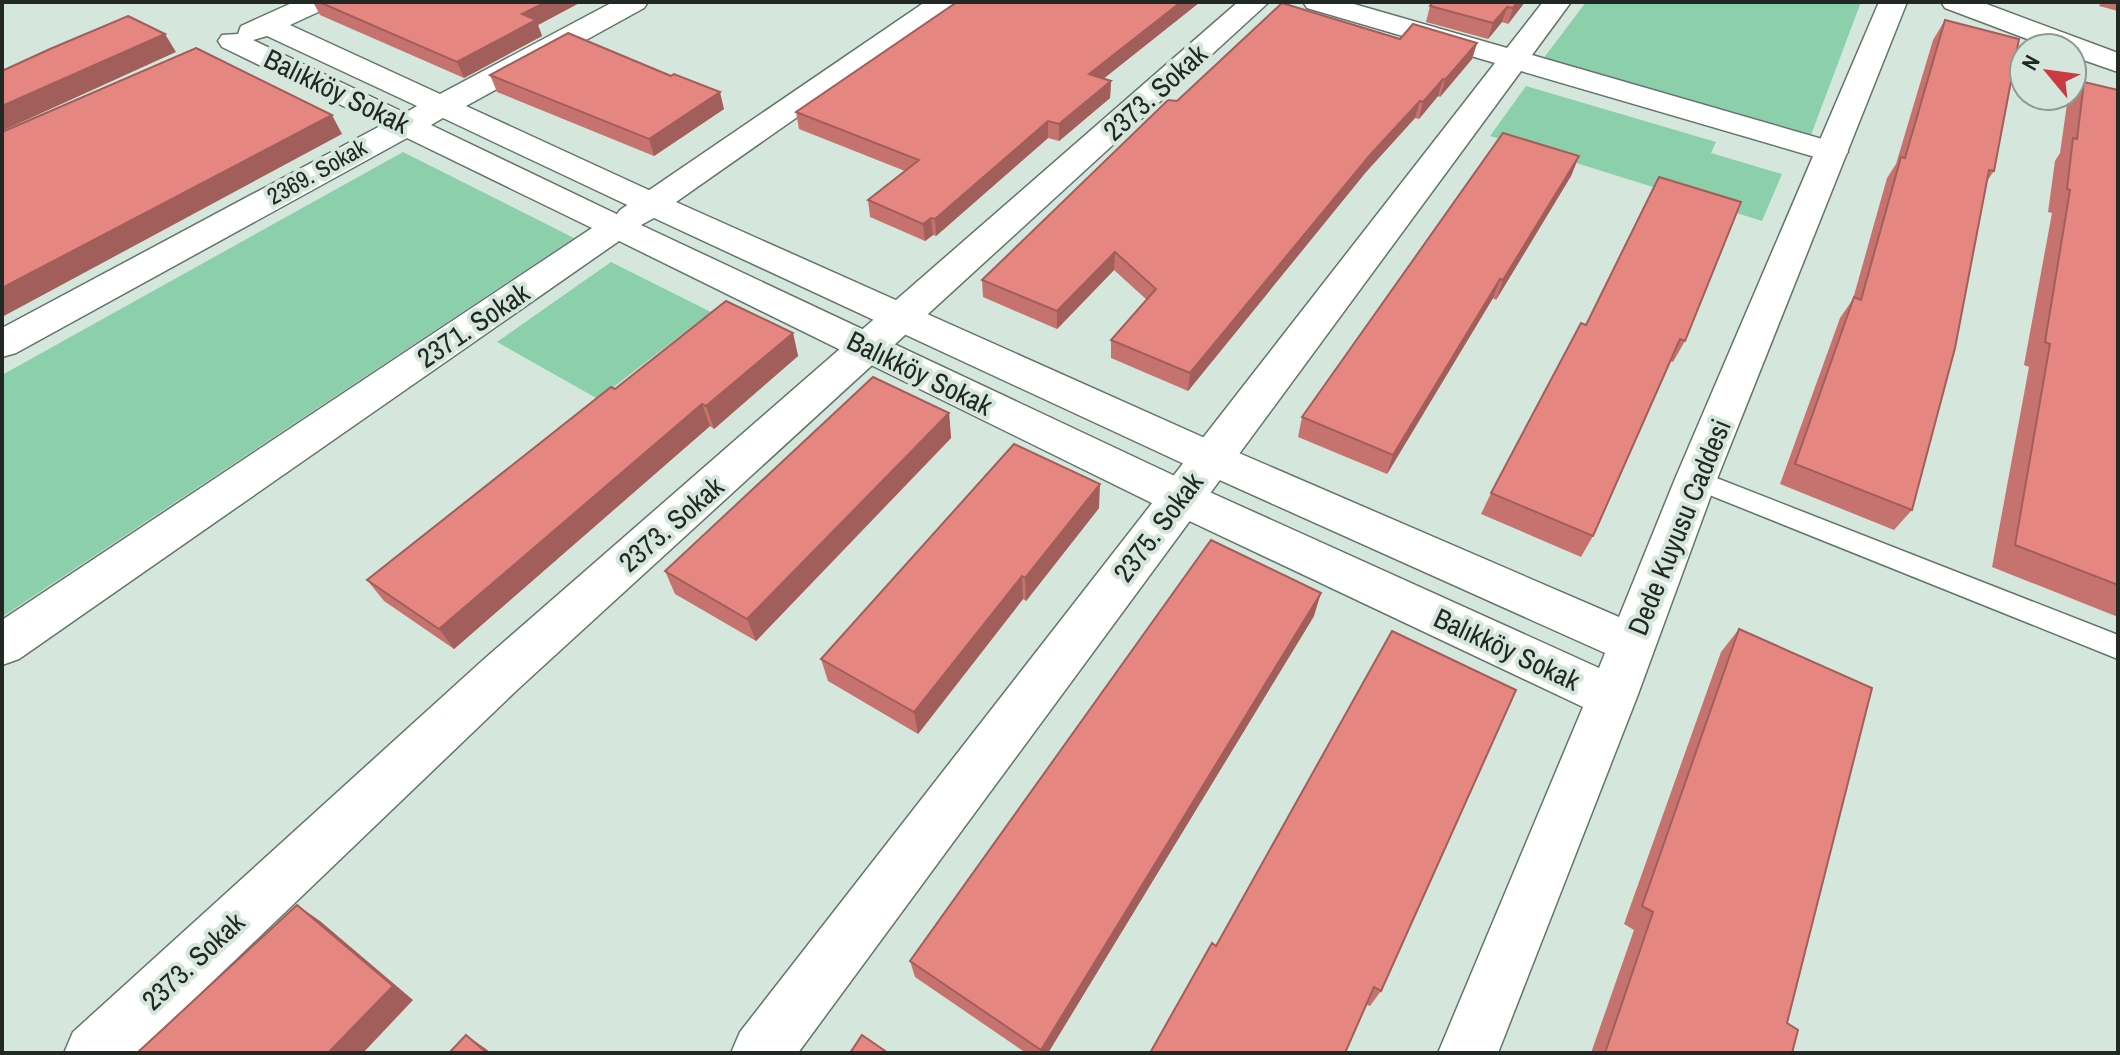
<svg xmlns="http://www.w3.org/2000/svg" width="2120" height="1055" font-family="'Archivo Narrow',sans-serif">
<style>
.green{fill:#8bd0ab}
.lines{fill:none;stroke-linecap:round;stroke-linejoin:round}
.lane-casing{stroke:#63746a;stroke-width:3}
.street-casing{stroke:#63746a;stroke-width:3}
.secondary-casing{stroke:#63746a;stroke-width:3}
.primary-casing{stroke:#63746a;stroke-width:3}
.lane{fill:#fff;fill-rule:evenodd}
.street{fill:#fff;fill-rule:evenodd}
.secondary{fill:#fff;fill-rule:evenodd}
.primary{fill:#fff;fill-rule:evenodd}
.wall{fill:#c6736f}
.shaded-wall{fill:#a15e5a}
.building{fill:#e68681;stroke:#a15e5a;stroke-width:2}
.labels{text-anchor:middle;stroke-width:8;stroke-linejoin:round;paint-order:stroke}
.far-street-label{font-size:24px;fill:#222925;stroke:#d5e7dc}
.street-label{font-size:28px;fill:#222925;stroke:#d5e7dc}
</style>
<rect width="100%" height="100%" fill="#d5e7dc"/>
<g class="green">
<polygon points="1586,2 1861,2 1811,135 1543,59"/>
<polygon points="1526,86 1716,142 1711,153 1782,174 1762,221 1490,136"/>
<polygon points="403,152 574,238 2,617 2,375"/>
<polygon points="611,262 711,312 598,399 497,342"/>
</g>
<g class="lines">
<g class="lane-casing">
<polygon id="lane" points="1696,470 2118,635 2118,659 1687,486 1683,479 1687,472"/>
</g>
<g class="street-casing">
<g id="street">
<path d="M294 2H331L327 8 290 25 440 94 613 2H648L644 8 466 106 664 197 669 204 664 211 652 214 640 211 443 118 431 125 629 220 634 227 629 234 19 659 2 665V620L592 228 407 138 16 353 2 357V328L382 125 222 47 218 41 222 35 238 34 241 26ZM267 36 417 106 405 113 253 40Z"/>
<polygon points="1238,2 1269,2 517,690 138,1053 64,1053 73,1032 483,660"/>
<polygon points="1303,2 1347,2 1507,48 1543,2 1571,2 1532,55 1843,145 1848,152 1843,159 1832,162 1521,71 798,1053 731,1053 740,1032 1495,63 1307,8"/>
</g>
</g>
<g class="secondary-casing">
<path id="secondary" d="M925 2H957L953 8 676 202 1225 447 1619 617 1675 479 1879 2H1907L1717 479 1637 697 1498 1053H1438L1583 707 1164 509 605 234 600 227 605 220 615 217 620 210ZM654 218 1195 469 1605 653 1599 668 1194 485 641 225Z"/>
</g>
<g class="primary-casing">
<polygon id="primary" points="1941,2 1981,2 2118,53 2118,72 2072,56 2072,48 2051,48 1945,8"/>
</g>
<use href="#lane" class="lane"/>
<use href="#street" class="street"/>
<use href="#secondary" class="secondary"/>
<use href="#primary" class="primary"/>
</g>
<g class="wall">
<polygon points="313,2 581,2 538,25 542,36 464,78 320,15"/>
<polygon points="957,2 1200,2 1103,79 1111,81 1110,98 1059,141 1048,138 936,236 933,235 925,241 870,217 868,200 905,171 799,129 796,112"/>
<polygon points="1525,2 1508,24 1502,22 1488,39 1426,22 1430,6"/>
<polygon points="2101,2 2118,2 2118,11 2099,6"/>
<polygon points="1945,20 1994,171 1987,181 1912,510 1894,530 1780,484 1840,318 1853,299 1887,178 1896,164 1933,40"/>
<polygon points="1400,39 1477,43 1472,59 1440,97 1438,96 1419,119 1415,118 1366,172 1188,391 1111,358 1111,340 1147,300 1114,270 1057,329 983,297 982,280 1177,101"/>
<polygon points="490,75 724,109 654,156 497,92"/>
<polygon points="2084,82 2118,90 2118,617 1992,567 2029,367 2024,365 2052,213 2048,212 2055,161 2060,153 2067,104"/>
<polygon points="1579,156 1571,176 1496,300 1493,298 1387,474 1298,437 1302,417"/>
<polygon points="1659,177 1685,341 1673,362 1670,361 1593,536 1581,557 1481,514 1491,493 1586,325"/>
<polygon points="793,333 798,356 714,429 710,426 454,649 384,601 367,580 615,389"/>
<polygon points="949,413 951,438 756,641 675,594 665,571"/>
<polygon points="1099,508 1026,601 1023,599 918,734 828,681 821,659"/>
<polygon points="1314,616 1048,1053 1026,1053 915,977 910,961"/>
<polygon points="1739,629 1787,1023 1792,1053 1591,1053 1634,930 1624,924 1721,652"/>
<polygon points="1392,631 1381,991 1370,1006 1216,946"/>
</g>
<g class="shaded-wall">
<polygon points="546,2 581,2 538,25 542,36 464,78 457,62 522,14"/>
<polygon points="1181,2 1200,2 1088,91 1089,74"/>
<polygon points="1517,2 1525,2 1508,24 1513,8"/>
<polygon points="1507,7 1502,22 1488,39 1493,23"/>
<polygon points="165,34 176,52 2,131 2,106"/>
<polygon points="1477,43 1472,59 1440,97 1445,80"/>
<polygon points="1443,79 1438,96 1419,119 1423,102"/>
<polygon points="1111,81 1110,98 1059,141 1059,124"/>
<polygon points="720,92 724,109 654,156 649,139"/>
<polygon points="1420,101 1415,118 1366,172 1188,391 1190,373 1370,155"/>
<polygon points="332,115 342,134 2,317 2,288"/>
<polygon points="1048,121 1048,138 936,236 935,219"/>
<polygon points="1579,156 1571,176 1496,300 1503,280"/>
<polygon points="931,218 933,235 925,241 923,224"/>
<polygon points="1115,252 1114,270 1057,329 1057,311"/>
<polygon points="1500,279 1493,298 1387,474 1393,455"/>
<polygon points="793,333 798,356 714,429 706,406"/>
<polygon points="702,404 710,426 454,649 439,629"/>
<polygon points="949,413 951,438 756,641 747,619"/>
<polygon points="1100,484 1099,508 1026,601 1025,578"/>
<polygon points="1022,576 1023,599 918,734 914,712"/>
<polygon points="1321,593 1314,616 1048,1053 1041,1053 1041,1050"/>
<polygon points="297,905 320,921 413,1000 363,1053 328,1053"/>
<polygon points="466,1035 486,1049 491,1053 487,1053"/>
</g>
<g class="building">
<polygon points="319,2 546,2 522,14 536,20 457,62"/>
<polygon points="957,2 1181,2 1089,74 1111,81 1059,124 1048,121 935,219 931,218 923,224 868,200 919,160 796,112"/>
<polygon points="1433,2 1517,2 1513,8 1507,7 1493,23 1430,6"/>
<polygon points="1282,3 1400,39 1413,24 1477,43 1445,80 1443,79 1423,102 1420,101 1370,155 1190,373 1111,340 1156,289 1115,252 1057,311 982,280 1168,100 1177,101"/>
<polygon points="128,16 165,34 2,106 2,71 50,49"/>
<polygon points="1945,20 2019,39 1994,171 1989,170 1955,348 1912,510 1795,464 1854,297 1861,300 1901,157 1905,158"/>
<polygon points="568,33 671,76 674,74 720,92 649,139 490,75"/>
<polygon points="196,48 332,115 2,288 2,132"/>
<polygon points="2084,82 2118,90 2118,585 2015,545 2050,344 2045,342 2070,190 2067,189 2073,138 2077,139"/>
<polygon points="1503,133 1579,156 1503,280 1500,279 1393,455 1302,417"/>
<polygon points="1659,177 1741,202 1685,341 1680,339 1593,536 1491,493 1581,323 1586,325"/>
<polygon points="726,301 793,333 706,406 702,404 439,629 367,580 611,387 615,389"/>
<polygon points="873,377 949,413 747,619 665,571"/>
<polygon points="1014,444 1100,484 1025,578 1022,576 914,712 821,659"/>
<polygon points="1211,540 1321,593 1041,1050 910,961"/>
<polygon points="1739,629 1872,688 1787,1023 1798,1030 1792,1053 1605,1053 1653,912 1642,906"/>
<polygon points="1392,631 1516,690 1381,991 1374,987 1345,1053 1150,1053 1212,943 1216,946"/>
<polygon points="297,905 393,986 328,1053 137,1053"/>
<polygon points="466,1035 487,1053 449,1053"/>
<polygon points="862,1035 888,1053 850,1053"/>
</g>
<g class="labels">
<g class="far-street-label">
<text transform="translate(317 172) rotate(-29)" y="8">2369. Sokak</text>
</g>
<g class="street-label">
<text transform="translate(337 91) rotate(26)" y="10">Balıkköy Sokak</text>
<text transform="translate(1155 92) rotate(-42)" y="10">2373. Sokak</text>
<text transform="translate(473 325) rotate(-34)" y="10">2371. Sokak</text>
<text transform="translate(920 373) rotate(26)" y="10">Balıkköy Sokak</text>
<text transform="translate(671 524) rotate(-41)" y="10">2373. Sokak</text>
<text transform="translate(1158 527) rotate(-53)" y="10">2375. Sokak</text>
<text transform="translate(1679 527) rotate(-68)" y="10">Dede Kuyusu Caddesi</text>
<text transform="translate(1507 649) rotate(25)" y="10">Balıkköy Sokak</text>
<text transform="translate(193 961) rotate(-43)" y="10">2373. Sokak</text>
</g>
</g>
<rect width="2120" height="1055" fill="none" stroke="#222925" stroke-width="8"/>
<g transform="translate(2048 72) rotate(299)"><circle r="38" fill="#d5e7dc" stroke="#8d9b93" stroke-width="2"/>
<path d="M0-6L14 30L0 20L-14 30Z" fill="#ca3a40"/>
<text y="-12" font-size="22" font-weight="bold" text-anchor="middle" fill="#222925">N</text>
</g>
</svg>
